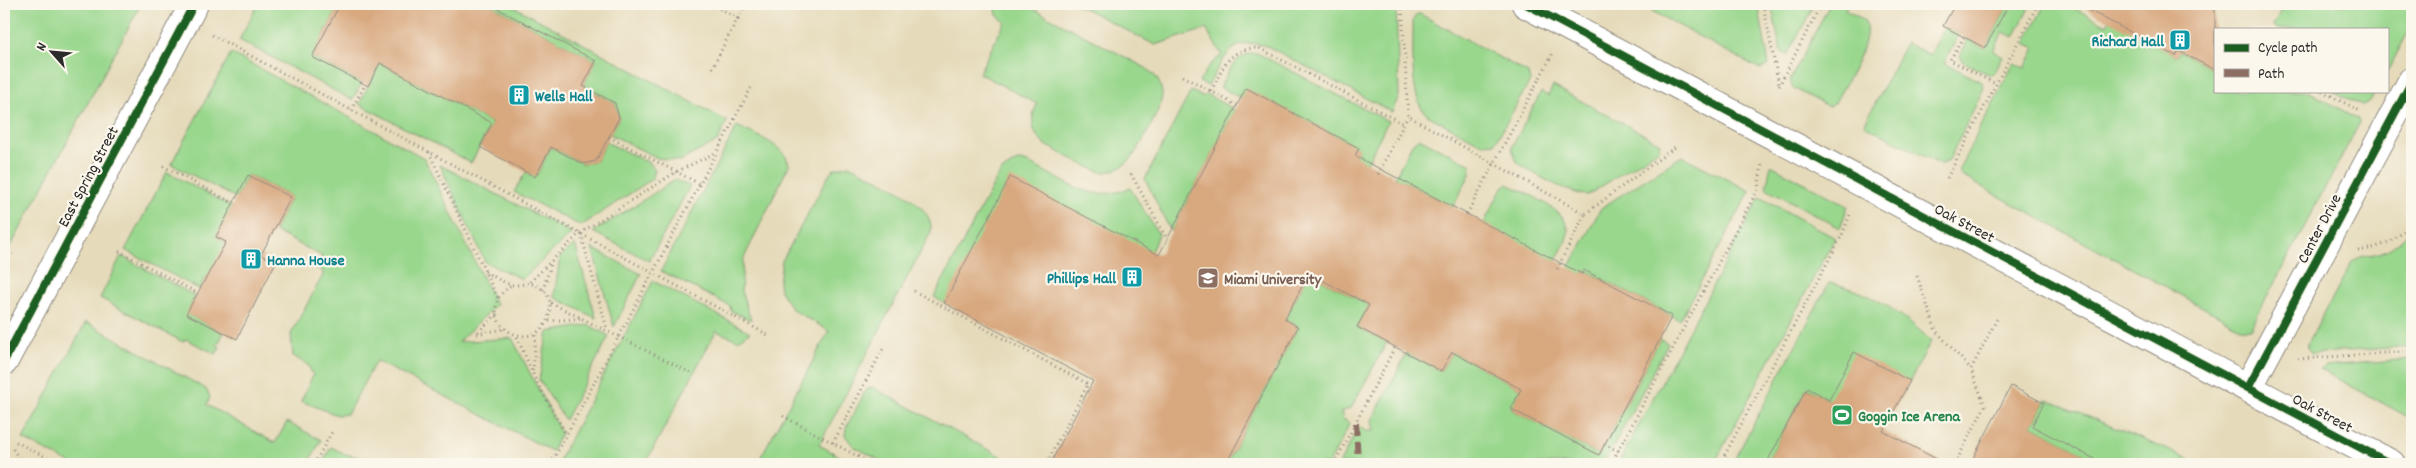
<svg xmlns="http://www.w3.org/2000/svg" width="2416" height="468" font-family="Dekko,sans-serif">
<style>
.built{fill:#e5daba;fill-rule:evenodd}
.green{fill:#99d78d;stroke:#62815c}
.building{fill:#d8a87f}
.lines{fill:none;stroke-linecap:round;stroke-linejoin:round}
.minor-casing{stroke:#918a80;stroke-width:30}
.tertiary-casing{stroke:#918a80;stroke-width:30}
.path{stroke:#918a80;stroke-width:3;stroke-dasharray:1 4;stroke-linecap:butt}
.minor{stroke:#fff;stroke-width:28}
.tertiary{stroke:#fff;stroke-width:28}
.quiet{stroke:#8d6e63;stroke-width:6;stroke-dasharray:12 6;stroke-linecap:butt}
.cycleway-casing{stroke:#fbf7ec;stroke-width:11}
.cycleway{stroke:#1b5e20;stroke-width:8}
.labels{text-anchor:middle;stroke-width:4.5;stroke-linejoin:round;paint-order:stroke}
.culture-label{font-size:16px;font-weight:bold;fill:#0d838f;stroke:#fbf7ec;text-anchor:end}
.street-label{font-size:16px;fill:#2b2b2b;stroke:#fbf7ec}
.education-label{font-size:16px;font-weight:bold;fill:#785e54;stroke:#fbf7ec;text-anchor:start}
.leisure-label{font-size:16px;font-weight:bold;fill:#27864d;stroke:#fbf7ec;text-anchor:start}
</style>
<rect width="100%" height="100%" fill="#fbf7ec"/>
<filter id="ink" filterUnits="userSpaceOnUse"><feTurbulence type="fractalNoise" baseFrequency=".02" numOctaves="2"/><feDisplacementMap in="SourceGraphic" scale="10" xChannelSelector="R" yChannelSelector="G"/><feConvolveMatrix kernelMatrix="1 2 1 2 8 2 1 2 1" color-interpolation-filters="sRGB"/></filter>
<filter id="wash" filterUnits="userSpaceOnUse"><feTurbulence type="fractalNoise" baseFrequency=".0096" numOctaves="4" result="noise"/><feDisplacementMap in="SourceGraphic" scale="20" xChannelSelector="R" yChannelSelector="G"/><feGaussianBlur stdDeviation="1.12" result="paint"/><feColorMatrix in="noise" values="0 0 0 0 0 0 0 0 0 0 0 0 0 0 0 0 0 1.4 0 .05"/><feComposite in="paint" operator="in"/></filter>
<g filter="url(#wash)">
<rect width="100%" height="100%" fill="#f7ead6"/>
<path class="built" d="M4 4H2412V464H4ZM2215 29H2387V91H2215Z"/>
<g class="green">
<polygon points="10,4 141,4 11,246 4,242 4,14"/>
<polygon points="258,4 340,4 312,57 362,83 352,100 239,40"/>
<polygon points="489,4 509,4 727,121 718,141 680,161 657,158 610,134 619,118 615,103 583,86 596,61"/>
<path d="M995 4H1024L1144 67C1154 73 1161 81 1162 94 1163 106 1141 146 1133 156 1127 165 1114 172 1103 172 1092 171 1056 150 1044 144 1031 132 1030 119 1037 104L979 73 1005 22 997 15Z"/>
<path d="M1076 4H1396L1399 96 1392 112 1269 47C1232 34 1223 59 1208 86L1199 82 1210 65 1222 55 1206 29 1155 45Z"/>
<polygon points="1639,4 1758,4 1769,65 1761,69 1754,66"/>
<polygon points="1771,4 1815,4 1787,55 1781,52"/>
<path d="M1830 4H1848L1845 10 1864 20C1875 41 1845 82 1836 101L1829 107 1793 88 1790 80Z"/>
<polygon points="2009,4 2031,4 2014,37 2003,32 1993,51 2003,57 1995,72 1990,75 1962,61 1960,56 1968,39 1985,48"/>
<polygon points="2045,4 2066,4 2107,25 2110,19 2176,56 2179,51 2215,70 2215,91 2308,91 2358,119 2359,124 2250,329 2243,329 1960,175 1960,167 2014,63 2025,68 2035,48 2025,43"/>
<polygon points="2285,4 2412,4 2412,25 2387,72 2387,29 2277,29 2273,26"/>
<path d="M1417 14H1420L1528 73 1530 81 1495 143 1483 144 1476 141 1427 115C1408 98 1414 45 1413 20Z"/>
<polygon points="1945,27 1959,34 1944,63 1982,82 1984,88 1949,160 1941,165 1864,125 1906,43 1930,55"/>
<polygon points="231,53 424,158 496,305 458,342 512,338 561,433 552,451 376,361 347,414 337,415 301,401 313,375 308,365 293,356 291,334 323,275 322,270 316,268 322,256 274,231 291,197 248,175 236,198 171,164"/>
<path d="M1257 53 1388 121 1365 167 1353 161 1359 148 1247 89 1241 98 1220 87C1230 69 1235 54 1257 53Z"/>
<polygon points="380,63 492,123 471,163 359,104"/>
<path d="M1553 86 1660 143 1658 150 1588 195C1573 196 1526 171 1515 160L1512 147 1541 92 1548 96Z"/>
<polygon points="1191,91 1203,97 1206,94 1235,110 1171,232 1145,179"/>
<polygon points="2333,91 2377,91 2369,102 2362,105"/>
<path d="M737 126C752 134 786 145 789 165L743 260 741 291 751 320 731 311 730 306 661 271Z"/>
<polygon points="1419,138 1471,165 1470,174 1453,207 1395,177 1412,144"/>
<polygon points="606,142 651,164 655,171 652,179 581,226 514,192 526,172 536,176 551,147 583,164 596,161"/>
<polygon points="1682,156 1750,191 1680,320 1585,270 1578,280 1566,274 1601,208"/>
<path d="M1017 161C1027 161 1034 166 1042 170 1074 187 1094 202 1130 188L1159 235 1151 251 944 303 934 297 997 178 1003 170Z"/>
<polygon points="440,165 572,233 522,279 485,262"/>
<path d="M849 165C873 178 935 200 931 232L819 445 854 464H757L829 331 792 309 780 291 779 282 782 261 830 173 834 169Z"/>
<polygon points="1771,165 1848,206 1840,228 1766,188"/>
<polygon points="167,172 232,207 216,237 238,249 220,284 206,277 199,289 125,250"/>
<polygon points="675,180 690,186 649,261 593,232"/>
<path d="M1507 184C1523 191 1570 211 1568 232 1567 243 1557 257 1552 267L1484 223 1502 188Z"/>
<polygon points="1760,197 1835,238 1714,464 1618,464"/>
<path d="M2412 229V346L2311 354 2307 348 2308 343 2352 262C2362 254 2370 256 2382 252 2394 248 2404 237 2412 229Z"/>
<polygon points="575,244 596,318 554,297 560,257"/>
<polygon points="592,248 641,274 614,327"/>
<polygon points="121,256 195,296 187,314 224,333 217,345 220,347 216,354 186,339 183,342 100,298"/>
<polygon points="1309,273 1369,305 1357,327 1387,342 1351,408 1341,412 1343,419 1350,423 1329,464 1226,464 1298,327 1285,319"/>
<polygon points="653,281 750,332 738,340 716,331 645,464 557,464"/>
<path d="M1829 283C1869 290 1902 313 1931 341L1910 381 1829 400 1807 388 1766 464H1732Z"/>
<polygon points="86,322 206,389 210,397 207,405 275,443 287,422 321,440 308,464 72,464 23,439"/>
<polygon points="589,325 609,336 565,420 539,380 548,332"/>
<polygon points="1660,339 1668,343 1604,464 1339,464 1359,427 1366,431 1374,431 1372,420 1407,353 1441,371 1452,352 1521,389 1511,409 1599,455"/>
<polygon points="2412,359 2412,419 2319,369 2325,366"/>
<polygon points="872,387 1015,464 887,464 853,446 845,435 846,428 866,390"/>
<polygon points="2046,399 2201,464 2104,464 2032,426"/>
<polygon points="331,447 345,454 391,464 322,464"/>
</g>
<g id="blocks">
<g class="building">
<polygon points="340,4 489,4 596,61 583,86 615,103 619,118 596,161 583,164 551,147 535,177 480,147 492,123 380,63 368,86 312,57"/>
<polygon points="1955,4 2009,4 1985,48 1943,26"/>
<polygon points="2077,4 2215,4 2215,70 2179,51 2176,56"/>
<polygon points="1246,88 1359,148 1355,156 1582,274 1584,270 1672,316 1599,455 1511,409 1521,389 1452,352 1441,371 1357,327 1369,305 1309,273 1285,319 1298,327 1226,464 1050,464 1093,381 944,303 1010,177 1159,255"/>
<polygon points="248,175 291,197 261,255 276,262 237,339 186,314 226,242 216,237"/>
<polygon points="1854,352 1910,381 1883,431 1946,464 1766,464 1807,388 1829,400"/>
<polygon points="2011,386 2044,403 2032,426 2104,464 1970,464"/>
</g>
</g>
</g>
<g filter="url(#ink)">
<use href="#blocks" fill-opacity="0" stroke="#918a80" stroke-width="1"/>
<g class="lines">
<g class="minor-casing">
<polyline id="minor" points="2248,388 2412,81"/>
</g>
<g class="tertiary-casing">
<g id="tertiary">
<polyline points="1526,4 2391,464"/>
<polyline points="4,361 194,4"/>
</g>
</g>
<g class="path">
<polyline points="711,4 738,18 746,4"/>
<polyline points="1402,4 1408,116 1585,214 1675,147"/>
<polyline points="1763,4 1779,85"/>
<polyline points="212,35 770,336"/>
<polyline points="1964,37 1950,60 1996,84"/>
<polyline points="712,68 738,18"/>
<polyline points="1182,76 1211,91"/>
<polyline points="1779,86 1821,4"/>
<polyline points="2322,91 2360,111"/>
<path d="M1237 106 1211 91C1224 67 1228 48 1259 48L1404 124"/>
<polyline points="351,110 365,85"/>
<polyline points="609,137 700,184"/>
<polyline points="429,152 498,299"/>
<polyline points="163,166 233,203"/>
<polyline points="1131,174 1167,239"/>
<polyline points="1378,174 1408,116"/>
<polyline points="1947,178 2038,4"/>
<polyline points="1467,214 1553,53"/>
<polyline points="581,234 607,329"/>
<polyline points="4,249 13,254"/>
<polyline points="119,251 197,293"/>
<path d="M2358 251C2379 248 2399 240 2412 222"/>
<polyline points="1557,269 1585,214"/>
<path d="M485 272C493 276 501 281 509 284 521 288 528 278 542 289 548 293 551 302 550 309 545 355 484 335 498 299 500 294 507 289 511 285"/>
<polyline points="1917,276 1936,331 1971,369"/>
<polyline points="530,282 580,233 676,172 717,152"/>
<polyline points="543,290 551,264"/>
<polyline points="914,291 1088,384 1046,464"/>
<polyline points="551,303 693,374"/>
<polyline points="497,314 476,334 504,329"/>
<polyline points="549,321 583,318"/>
<polyline points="517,337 538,385 566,434"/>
<polyline points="2298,359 2412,351"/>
<polyline points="533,371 536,334"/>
<polyline points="783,416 872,464"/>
<polyline points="16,442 59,464"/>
<polyline points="833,443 883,349"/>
<polyline points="1604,444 1618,451"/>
<polyline points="13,449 22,464"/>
<polyline points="314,464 332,432"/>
<polyline points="551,464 751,88"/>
<polyline points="1334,464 1395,347"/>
<polyline points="1611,464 1758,189 1762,164"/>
<polyline points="1720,464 1842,235 1851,212"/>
<polyline points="1955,464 1985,406 1971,369 1997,319"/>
</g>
<use href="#minor" class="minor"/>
<use href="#tertiary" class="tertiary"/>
<polyline class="quiet" points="1356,423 1358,464"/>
<g class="cycleway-casing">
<g id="cycleway">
<polyline points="1526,4 2391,464"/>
<polyline points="4,361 194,4"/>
<polyline points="2248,388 2412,81"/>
</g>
</g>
<use href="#cycleway" class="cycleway"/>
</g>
</g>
<defs>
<g id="building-square" transform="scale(1.125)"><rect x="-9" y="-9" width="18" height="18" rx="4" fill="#0f9aa8" stroke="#fbf7ec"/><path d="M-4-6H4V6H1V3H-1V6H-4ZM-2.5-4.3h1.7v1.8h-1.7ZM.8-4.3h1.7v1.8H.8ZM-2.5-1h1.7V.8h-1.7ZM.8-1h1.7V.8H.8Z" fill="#fff"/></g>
<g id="university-square" transform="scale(1.125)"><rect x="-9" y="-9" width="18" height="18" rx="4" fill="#8d6e63" stroke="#fbf7ec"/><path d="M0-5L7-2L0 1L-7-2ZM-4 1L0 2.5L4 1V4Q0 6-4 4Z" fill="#fff"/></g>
<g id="stadium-square" transform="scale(1.125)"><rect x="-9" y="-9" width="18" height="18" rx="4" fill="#2e9e5b" stroke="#fbf7ec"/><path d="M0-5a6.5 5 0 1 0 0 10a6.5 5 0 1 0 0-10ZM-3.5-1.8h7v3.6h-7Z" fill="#fff"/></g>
</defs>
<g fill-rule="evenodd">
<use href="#building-square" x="2180" y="40"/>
<use href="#building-square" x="519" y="95"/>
<use href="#building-square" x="251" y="259"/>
<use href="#building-square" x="1132" y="277"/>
<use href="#university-square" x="1208" y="278"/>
<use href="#stadium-square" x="1842" y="415"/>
</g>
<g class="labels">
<g class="culture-label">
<text x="2164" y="46">Richard Hall</text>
<text x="535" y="101" text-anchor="start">Wells Hall</text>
<text x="267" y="265" text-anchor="start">Hanna House</text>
<text x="1116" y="283">Phillips Hall</text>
</g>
<g class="street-label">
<text transform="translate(87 176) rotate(-62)" y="6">East Spring Street</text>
<text transform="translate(1965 222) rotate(28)" y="6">Oak Street</text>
<text transform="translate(2318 228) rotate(-62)" y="6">Center Drive</text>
<text transform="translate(2323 412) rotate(28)" y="6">Oak Street</text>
</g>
<g class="education-label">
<text x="1224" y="284">Miami University</text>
</g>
<g class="leisure-label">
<text x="1858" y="421">Goggin Ice Arena</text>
</g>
</g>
<rect width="2416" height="468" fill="none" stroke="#fbf7ec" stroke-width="20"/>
<rect x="2214" y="28" width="175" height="65" fill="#fbf7ec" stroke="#a8a59f"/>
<rect x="2224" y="44" width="25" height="8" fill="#1b5e20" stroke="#a8a59f"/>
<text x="2258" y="52" font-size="15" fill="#2b2b2b">Cycle path</text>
<rect x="2224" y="69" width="25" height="8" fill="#8d6e63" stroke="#a8a59f"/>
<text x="2258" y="78" font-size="15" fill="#2b2b2b">Path</text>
<g transform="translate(52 52) rotate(297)" stroke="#fbf7ec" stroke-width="4" paint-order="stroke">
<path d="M0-4L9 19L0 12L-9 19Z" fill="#2b2b2b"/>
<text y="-8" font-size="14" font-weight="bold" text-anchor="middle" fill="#2b2b2b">N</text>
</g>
</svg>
